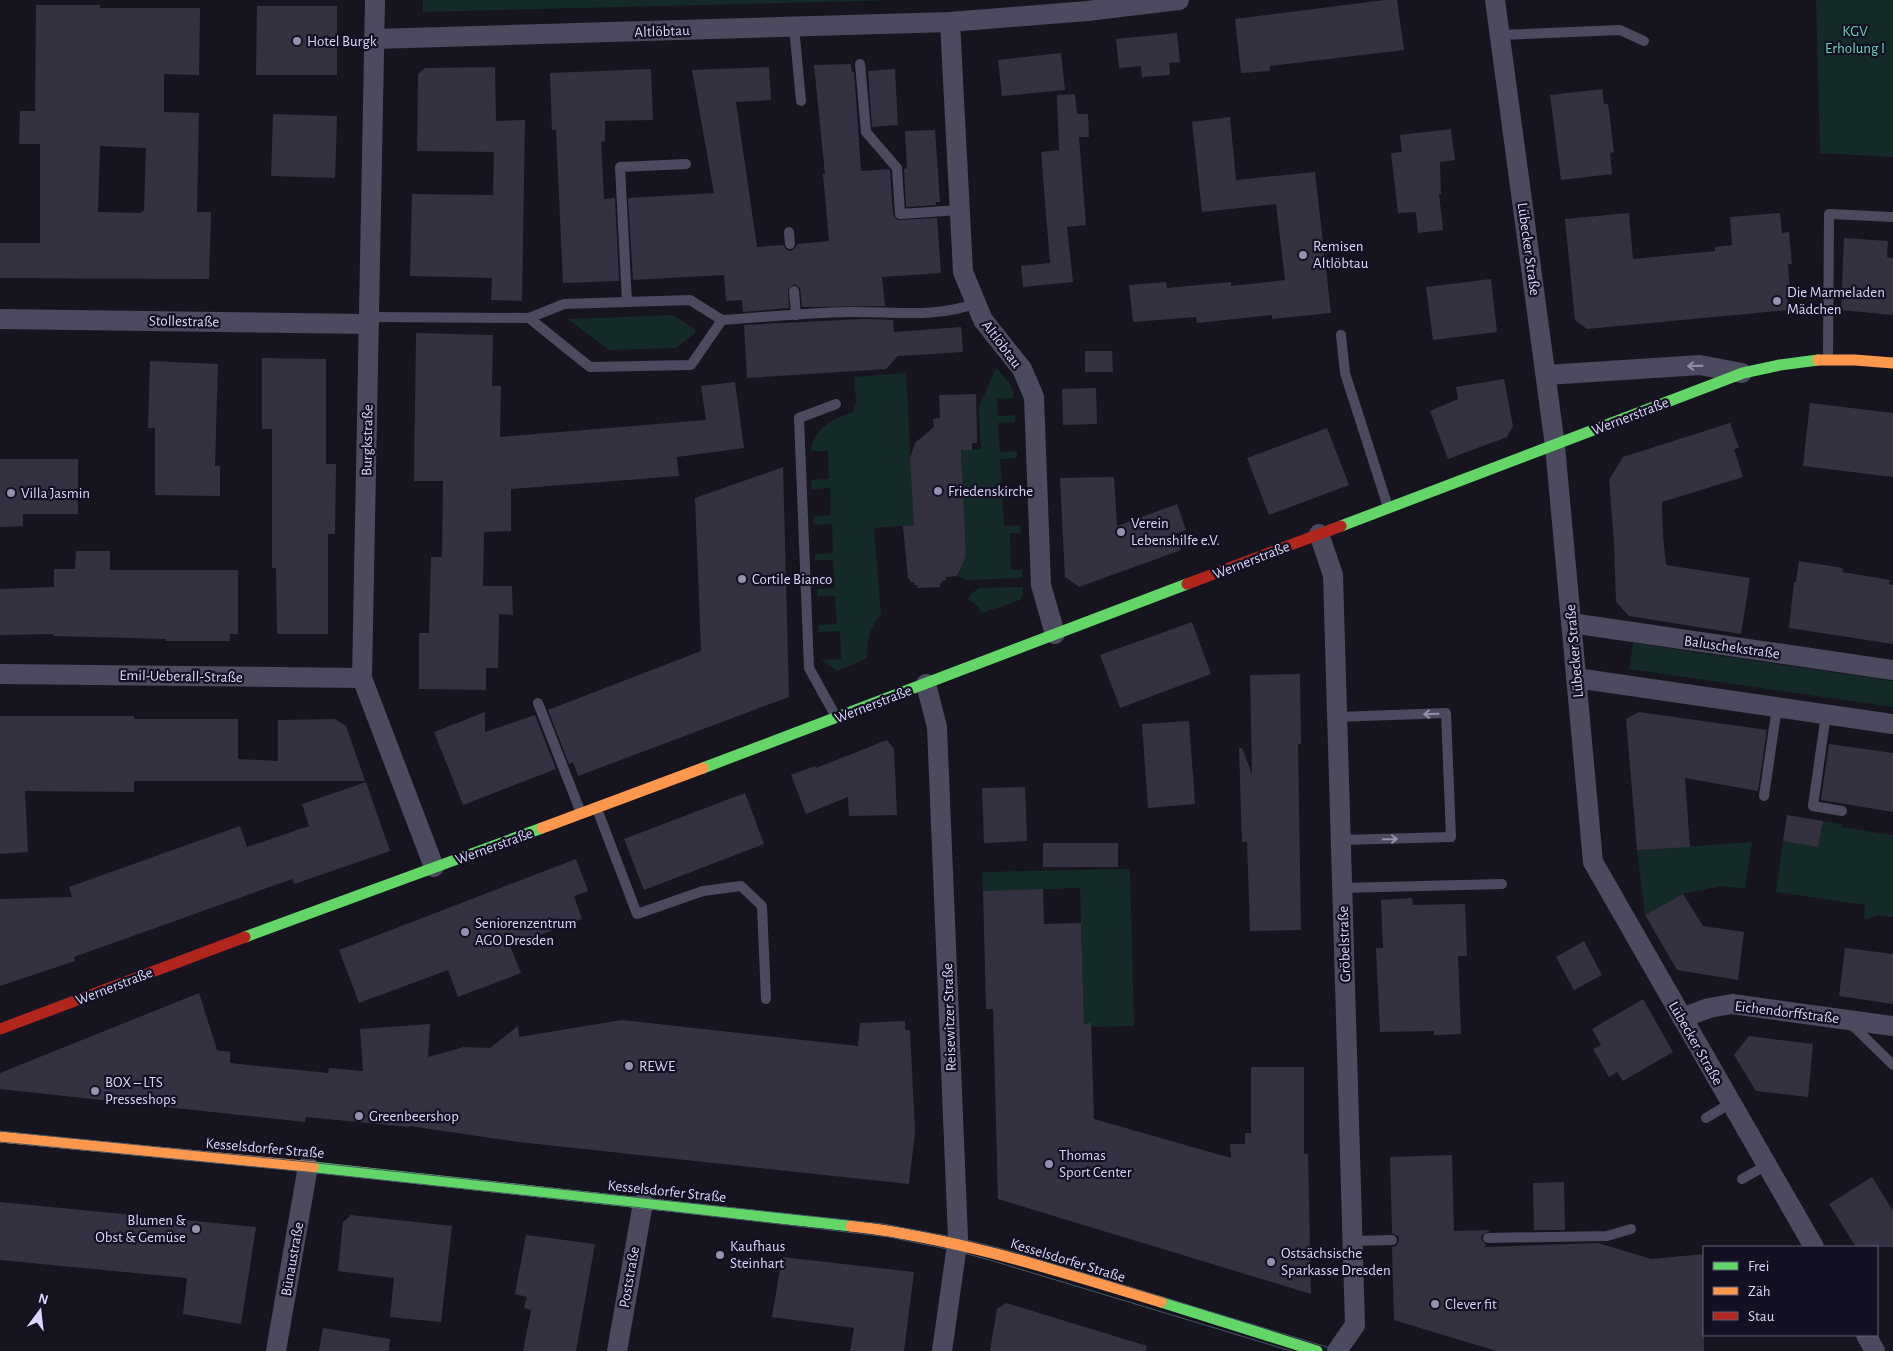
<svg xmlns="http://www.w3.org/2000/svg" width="1893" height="1351" font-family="'Alegreya Sans',sans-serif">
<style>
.green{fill:#142a29}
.building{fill:#343241;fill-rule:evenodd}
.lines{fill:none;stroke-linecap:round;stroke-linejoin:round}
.lane{stroke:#4b4a5f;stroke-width:10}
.street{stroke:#4b4a5f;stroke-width:20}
.fast{stroke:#63d668;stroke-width:11}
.slow{stroke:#ff974d;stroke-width:11}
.jam{stroke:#b3261e;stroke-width:11}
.tram{stroke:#445766;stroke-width:1}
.oneway{stroke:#9290ad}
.poi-dot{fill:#9592ae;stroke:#131023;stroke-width:2}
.labels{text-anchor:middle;stroke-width:4.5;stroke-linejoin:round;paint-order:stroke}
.street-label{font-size:15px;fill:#dad6fb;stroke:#131023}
.park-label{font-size:15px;fill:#69d5b8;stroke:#131023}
.poi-label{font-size:15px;fill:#dad6fb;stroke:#131023;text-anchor:start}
</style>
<rect width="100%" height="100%" fill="#16141f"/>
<g class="green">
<polygon points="423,0 899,0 423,12"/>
<polygon points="1816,0 1893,0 1893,157 1820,153"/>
<polygon points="673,315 695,329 695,333 676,348 609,350 568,319"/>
<path d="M996 368C1005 378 1013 384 1014 398L997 399 998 416 1015 415V422L998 423 1000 452 1017 451V458L1000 459 1002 488 1018 487 1019 496 1002 497 1004 526 1020 525 1021 533H1010L1011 570H1022L1023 578 965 580 958 576 961 567V556L966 555 961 450 981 449 979 407Z"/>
<path d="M906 373 914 525 874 528 881 614C869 628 867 641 867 658L837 671 821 660 841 659 840 631 819 632V625L837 624 835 596H817V589L835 588 833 560H815V554L833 553 832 524 814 525 813 517 831 515 830 488 812 489 811 480 829 479 828 451H811C813 428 833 419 853 412L856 403 854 377Z"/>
<polygon points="1023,587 1023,595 1020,600 982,613 978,606 968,599 972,593 979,588"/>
<polygon points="1633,643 1893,681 1893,707 1629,669"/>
<polygon points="1823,821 1841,824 1841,827 1893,835 1893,917 1878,915 1864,920 1865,905 1776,892 1783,841 1818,847"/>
<polygon points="1752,842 1745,889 1722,886 1683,894 1645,915 1637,850"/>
<polygon points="1130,869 1134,1026 1091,1027 1090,1024 1084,1024 1080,888 983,891 982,872"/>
</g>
<g class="building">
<polygon points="1385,0 1397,0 1404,50 1270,66 1270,71 1241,73 1235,19"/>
<path d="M36 5H100V8H200L199 75 164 74V112L199 113 197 212H211L209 279 0 278V243H40V144H19L20 111H35ZM100 146 146 148 144 211H142V213L98 212Z"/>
<polygon points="257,6 337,6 337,75 256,75"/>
<polygon points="1177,33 1180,62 1169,63 1170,75 1142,77 1141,66 1119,68 1116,39"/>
<polygon points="1061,53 1065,90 1002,96 998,60"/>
<polygon points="851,64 852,72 854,72 861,171 889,169 890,171 893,214 897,220 937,218 941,273 882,277 885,306 802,307 800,288 794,284 788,289 789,308 743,312 742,300 726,301 724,275 633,280 628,198 714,193 692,70 769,67 771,100 736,102 757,247 783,245 787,250 791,251 796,247 797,244 829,241 823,174 825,174 814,65"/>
<polygon points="495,67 496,121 525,120 522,301 491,300 492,278 410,276 412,194 493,195 494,152 417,151 418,74 425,68"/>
<polygon points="651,69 653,120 605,121 605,141 601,142 604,199 615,198 619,281 563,283 556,130 552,130 550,73"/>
<polygon points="895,69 898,125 872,127 868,71"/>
<polygon points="1602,89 1604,104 1608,104 1614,152 1610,153 1612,174 1561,180 1550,95"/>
<polygon points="1075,94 1077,114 1088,114 1089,137 1079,137 1086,225 1067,227 1073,282 1023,287 1021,266 1050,263 1041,152 1059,150 1057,95"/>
<polygon points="273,114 337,116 335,178 271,176"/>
<polygon points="1230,117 1236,180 1315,172 1331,313 1272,319 1272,315 1197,323 1196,317 1133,322 1129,285 1166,282 1167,288 1231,282 1231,286 1285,280 1276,204 1202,212 1192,122"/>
<polygon points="1451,129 1455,160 1440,162 1441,194 1439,194 1443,230 1418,233 1416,212 1398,213 1391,153 1402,152 1400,135"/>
<polygon points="935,130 940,202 936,202 936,205 906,207 904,169 907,168 905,131"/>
<polygon points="1629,213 1633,259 1715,251 1715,247 1732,245 1730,217 1780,213 1782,233 1789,232 1792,264 1788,264 1790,290 1787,290 1788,310 1587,329 1575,320 1565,219"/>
<polygon points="1844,238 1888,241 1887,257 1893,258 1893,315 1841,310"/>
<polygon points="1491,279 1497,332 1433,340 1426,287"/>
<polygon points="864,319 893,320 894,332 961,327 963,352 898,356 886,369 747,378 744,325"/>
<polygon points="416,333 493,335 492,386 501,386 500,437 706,420 701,386 735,382 744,448 677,457 679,476 511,489 511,531 484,532 483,586 512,586 513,615 499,614 498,668 486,668 486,690 419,689 419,633 429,633 431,557 442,557 443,481 414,481"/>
<polygon points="1085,351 1112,351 1113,372 1085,372"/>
<polygon points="262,358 326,359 326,464 336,464 335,534 328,534 328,634 277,634 276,568 272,568 272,429 262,429"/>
<polygon points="150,361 218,364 215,466 220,466 220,496 155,495 155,428 148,428"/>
<polygon points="1504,379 1513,426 1507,437 1448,459 1430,411 1458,399 1456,387"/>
<polygon points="1096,388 1097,424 1063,425 1062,389"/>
<polygon points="976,394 977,443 972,443 972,450 961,450 966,556 957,576 946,577 946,580 942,581 942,583 940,583 940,587 917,588 917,585 914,585 914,582 910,582 910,579 908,579 903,526 914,525 910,458 915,443 934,427 933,419 940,418 939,395"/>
<polygon points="1810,403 1893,413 1893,477 1803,466"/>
<polygon points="1730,423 1739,448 1734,449 1743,477 1662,502 1663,536 1666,565 1750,578 1741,634 1629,616 1616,602 1614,542 1609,480 1623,457"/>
<polygon points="1327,428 1349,485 1269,515 1247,458"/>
<polygon points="0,459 78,459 78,514 23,514 23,526 0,527"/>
<polygon points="783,467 789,697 578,776 573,762 569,764 548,710 701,651 695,498"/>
<polygon points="1114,477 1117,526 1177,504 1186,530 1175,534 1181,550 1079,587 1065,577 1060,478"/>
<polygon points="76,551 110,551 110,570 238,570 238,634 230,634 230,641 165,641 166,639 53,636 53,634 0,635 0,589 54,587 54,569 75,569"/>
<polygon points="1799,561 1843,568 1842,572 1890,580 1889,584 1893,585 1893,644 1789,628 1794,582 1796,582"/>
<polygon points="1192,622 1211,674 1120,708 1100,655"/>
<polygon points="1300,674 1301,744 1298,744 1301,930 1250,931 1247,842 1242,842 1239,748 1242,748 1252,774 1250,675"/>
<polygon points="485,712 485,732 535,715 556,769 463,805 434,732"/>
<polygon points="1639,712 1767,730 1758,791 1685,778 1690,847 1637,850 1626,719"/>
<polygon points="0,716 134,716 134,719 238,719 238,759 278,761 278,720 335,719 346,726 365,781 134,781 134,792 25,791 28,852 0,854"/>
<polygon points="1189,721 1195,804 1148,808 1142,724"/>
<polygon points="887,740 894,749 897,815 849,816 848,797 806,814 791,775 815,766 816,768"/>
<polygon points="1829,744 1893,753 1893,812 1821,800"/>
<polygon points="366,782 390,851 294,884 292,879 74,957 75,961 0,986 0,899 72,897 69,887 240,826 247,847 309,826 302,804"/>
<polygon points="1025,787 1027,841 984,843 982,788"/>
<polygon points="745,793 764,844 644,890 624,839"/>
<polygon points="1787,815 1823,821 1818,847 1783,841"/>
<rect x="1043" y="843" width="75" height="24"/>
<polygon points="576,859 588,891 574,896 582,919 510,946 521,973 458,997 448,970 359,1003 339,950"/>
<polygon points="1043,889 1044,924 1081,923 1084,1024 1091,1023 1094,1119 1231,1158 1230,1144 1245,1144 1245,1133 1251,1133 1251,1067 1304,1067 1304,1154 1308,1154 1311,1294 998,1199 993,1009 986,1009 983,891"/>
<polygon points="1683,894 1703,926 1744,932 1738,980 1677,970 1645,915"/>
<polygon points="1412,898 1413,905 1465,904 1467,956 1458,956 1461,1034 1434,1035 1434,1031 1380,1032 1376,948 1383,948 1381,900"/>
<polygon points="1584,941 1602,975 1574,990 1556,957"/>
<polygon points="1845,948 1893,954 1893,1004 1839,996"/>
<polygon points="199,993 217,1050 230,1052 230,1063 328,1073 329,1068 363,1071 360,1029 430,1024 428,1057 464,1047 490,1048 518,1026 519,1037 622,1020 858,1046 860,1023 905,1021 905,1030 910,1030 915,1132 909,1184 519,1142 409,1126 409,1127 306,1117 305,1122 0,1089 0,1073"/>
<polygon points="1643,999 1673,1052 1623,1081 1617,1072 1609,1077 1593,1049 1601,1045 1592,1029"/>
<polygon points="1749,1036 1813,1044 1808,1097 1756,1091 1734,1055"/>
<polygon points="1452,1155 1454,1231 1491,1230 1482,1235 1481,1239 1486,1244 1485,1247 1598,1243 1651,1259 1704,1254 1704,1351 1496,1351 1394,1320 1392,1247 1396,1246 1399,1240 1398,1236 1392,1233 1390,1157"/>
<polygon points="1872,1177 1893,1211 1893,1247 1856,1247 1829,1204"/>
<polygon points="1564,1182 1565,1230 1534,1230 1533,1183"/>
<polygon points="0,1202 256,1227 241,1324 183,1314 187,1278 0,1260"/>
<polygon points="351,1215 452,1226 441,1322 390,1317 394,1278 338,1271 343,1222"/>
<polygon points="526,1235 595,1244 576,1351 523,1351 531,1310 524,1308 527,1297 515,1294"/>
<polygon points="782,1257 914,1272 904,1351 850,1351 854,1328 772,1317"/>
<polygon points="1006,1303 1147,1346 1146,1351 990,1351 997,1309"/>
<polygon points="323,1328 390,1339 389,1351 319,1351"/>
</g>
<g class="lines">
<g class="lane">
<polyline points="794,27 801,101"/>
<polyline points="1500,35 1620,30 1644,41"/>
<polyline points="860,64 866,132 897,168 900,214 960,210"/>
<polyline points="789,232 790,244"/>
<polyline points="794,291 796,315"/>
<polyline points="627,302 620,167 686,164"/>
<path d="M369 317 529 318 590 367 691 365 722 320C764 317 806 313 848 312 890 311 936 319 976 303"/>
<polyline points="529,318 564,304 690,300 722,320"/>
<polyline points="1341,335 1345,373 1388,507"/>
<polyline points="1828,358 1829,214 1893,217"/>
<polyline points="538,703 581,813"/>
<polyline points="1826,714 1813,806 1842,811"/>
<polyline points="835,715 809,668 799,418 836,404"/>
<polyline points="1337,717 1446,713 1451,837 1341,840"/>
<polyline points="1764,796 1777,707"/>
<polyline points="597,809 637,914 703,891 741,886 762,906 766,999"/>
<polyline points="1342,888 1502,884"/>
<polyline points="1849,1022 1893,1065"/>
<polyline points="1706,1118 1731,1103"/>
<polyline points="1742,1179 1767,1165"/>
<polyline points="1488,1238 1607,1236 1631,1229"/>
<polyline points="1352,1241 1392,1240"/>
</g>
<g class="street">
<polyline points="375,0 362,678 434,867"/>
<polyline points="1495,0 1555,446 1593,862 1814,1247"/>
<polyline points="950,22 963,272 983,320 1022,369 1034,397 1041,585 1055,634"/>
<polyline points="374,39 950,22 1087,11 1179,0"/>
<polyline points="0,319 369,324"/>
<polyline points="1546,375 1700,365 1742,373"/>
<polyline points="1319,534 1333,575 1355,1325 1337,1351"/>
<polyline points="1571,623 1893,670"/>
<polyline points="0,674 362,678"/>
<polyline points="1576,678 1893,724"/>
<polyline points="926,684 937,727 958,1238 942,1351"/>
<polyline points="1682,1018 1709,1008 1732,1004 1893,1026"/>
<polyline points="1866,1335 1875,1351"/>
<polyline points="276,1351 308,1166"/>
<polyline points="617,1351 643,1203"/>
</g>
<g class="fast">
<polyline points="1341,526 1743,373 1780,365 1818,360"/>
<polyline points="703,768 1187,584"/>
<polyline points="245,937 542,828"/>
<polyline points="313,1167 851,1226"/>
<polyline points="1161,1302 1317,1351"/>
</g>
<g class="slow">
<polyline points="1818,360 1855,360 1893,363"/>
<polyline points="542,828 703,768"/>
<polyline points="0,1137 313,1167"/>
<path d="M851 1226C956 1238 1059 1271 1161 1302"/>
</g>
<g class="jam">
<polyline points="1187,584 1341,526"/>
<polyline points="0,1029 245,937"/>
</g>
<g class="tram">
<polyline points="0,1131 308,1162 884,1224 958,1238 1014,1252 1340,1351"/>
<polyline points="0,1142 307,1172 642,1208 889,1237 957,1251 993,1261 1291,1351"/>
</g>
</g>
<defs><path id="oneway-shaft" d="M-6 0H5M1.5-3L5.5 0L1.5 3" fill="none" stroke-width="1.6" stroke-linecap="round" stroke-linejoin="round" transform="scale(1.25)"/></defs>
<g class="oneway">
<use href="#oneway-shaft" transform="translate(1695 366) rotate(179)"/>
<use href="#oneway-shaft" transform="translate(1431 714) rotate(178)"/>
<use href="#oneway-shaft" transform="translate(1390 839) rotate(-1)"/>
</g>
<g class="poi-dot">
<circle cx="297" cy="41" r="5"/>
<circle cx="1303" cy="255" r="5"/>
<circle cx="1777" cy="301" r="5"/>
<circle cx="938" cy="491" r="5"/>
<circle cx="11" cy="493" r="5"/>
<circle cx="1121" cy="532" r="5"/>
<circle cx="742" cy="579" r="5"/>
<circle cx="465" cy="932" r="5"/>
<circle cx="629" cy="1066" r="5"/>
<circle cx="95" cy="1091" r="5"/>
<circle cx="359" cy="1116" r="5"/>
<circle cx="1049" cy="1164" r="5"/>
<circle cx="196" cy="1229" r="5"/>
<circle cx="720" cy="1255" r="5"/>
<circle cx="1271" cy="1262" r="5"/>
<circle cx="1435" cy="1304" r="5"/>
</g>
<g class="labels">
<g class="street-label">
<text transform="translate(662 31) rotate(-2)" y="5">Altlöbtau</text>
<text transform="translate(1529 249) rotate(82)" y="5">Lübecker Straße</text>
<text transform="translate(184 321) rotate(1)" y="5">Stollestraße</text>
<text transform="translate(1002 344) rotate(53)" y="5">Altlöbtau</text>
<text transform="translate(1630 416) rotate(-21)" y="5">Wernerstraße</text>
<text transform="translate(367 440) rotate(-89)" y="5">Burgkstraße</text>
<text transform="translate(1251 560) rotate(-21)" y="5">Wernerstraße</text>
<text transform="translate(1732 647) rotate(8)" y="5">Baluschekstraße</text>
<text transform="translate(1574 651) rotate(-95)" y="5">Lübecker Straße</text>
<text transform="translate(181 676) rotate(1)" y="5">Emil-Ueberall-Straße</text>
<text transform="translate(873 704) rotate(-21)" y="5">Wernerstraße</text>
<text transform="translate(494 846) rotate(-20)" y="5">Wernerstraße</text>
<text transform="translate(1344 944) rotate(-92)" y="5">Gröbelstraße</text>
<text transform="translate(114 986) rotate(-21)" y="5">Wernerstraße</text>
<text transform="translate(1787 1012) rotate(7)" y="5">Eichendorffstraße</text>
<text transform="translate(949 1017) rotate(-92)" y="5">Reisewitzer Straße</text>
<text transform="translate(1696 1043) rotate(60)" y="5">Lübecker Straße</text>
<text transform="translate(265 1148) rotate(5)" y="5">Kesselsdorfer Straße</text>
<text transform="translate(667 1191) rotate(6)" y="5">Kesselsdorfer Straße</text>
<text transform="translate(292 1259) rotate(-80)" y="5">Bünaustraße</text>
<text transform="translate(1068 1260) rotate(17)" y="5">Kesselsdorfer Straße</text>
<text transform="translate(629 1277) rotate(-80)" y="5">Poststraße</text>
</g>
<g class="park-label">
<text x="1855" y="36">KGV<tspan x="1855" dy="17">Erholung I</tspan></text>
</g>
<g class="poi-label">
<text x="307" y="46">Hotel Burgk</text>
<text x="1313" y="251">Remisen<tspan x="1313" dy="17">Altlöbtau</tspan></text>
<text x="1787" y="297">Die Marmeladen<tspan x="1787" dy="17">Mädchen</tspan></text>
<text x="948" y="496">Friedenskirche</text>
<text x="21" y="498">Villa Jasmin</text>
<text x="1131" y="528">Verein<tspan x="1131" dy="17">Lebenshilfe e.V.</tspan></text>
<text x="752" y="584">Cortile Bianco</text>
<text x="475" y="928">Seniorenzentrum<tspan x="475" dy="17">AGO Dresden</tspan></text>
<text x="639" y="1071">REWE</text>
<text x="105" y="1087">BOX – LTS<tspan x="105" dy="17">Presseshops</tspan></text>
<text x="369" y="1121">Greenbeershop</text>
<text x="1059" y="1160">Thomas<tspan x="1059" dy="17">Sport Center</tspan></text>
<text x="186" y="1225" text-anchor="end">Blumen &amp;<tspan x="186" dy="17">Obst &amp; Gemüse</tspan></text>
<text x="730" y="1251">Kaufhaus<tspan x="730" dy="17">Steinhart</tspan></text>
<text x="1281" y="1258">Ostsächsische<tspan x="1281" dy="17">Sparkasse Dresden</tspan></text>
<text x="1445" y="1309">Clever fit</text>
</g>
</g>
<rect x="1703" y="1246" width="175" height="90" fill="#131023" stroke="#635f79"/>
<rect x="1713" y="1262" width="25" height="8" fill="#63d668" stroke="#635f79"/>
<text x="1748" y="1271" font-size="15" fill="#dad6fb">Frei</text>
<rect x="1713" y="1287" width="25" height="8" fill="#ff974d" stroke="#635f79"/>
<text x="1748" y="1296" font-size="15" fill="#dad6fb">Zäh</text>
<rect x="1713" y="1312" width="25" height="8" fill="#b3261e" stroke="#635f79"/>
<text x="1748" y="1321" font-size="15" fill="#dad6fb">Stau</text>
<g transform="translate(40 1311) rotate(15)" stroke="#131023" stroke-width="4" paint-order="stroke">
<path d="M0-4L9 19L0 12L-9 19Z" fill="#dad6fb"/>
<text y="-8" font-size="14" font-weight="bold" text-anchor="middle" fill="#dad6fb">N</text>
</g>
</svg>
